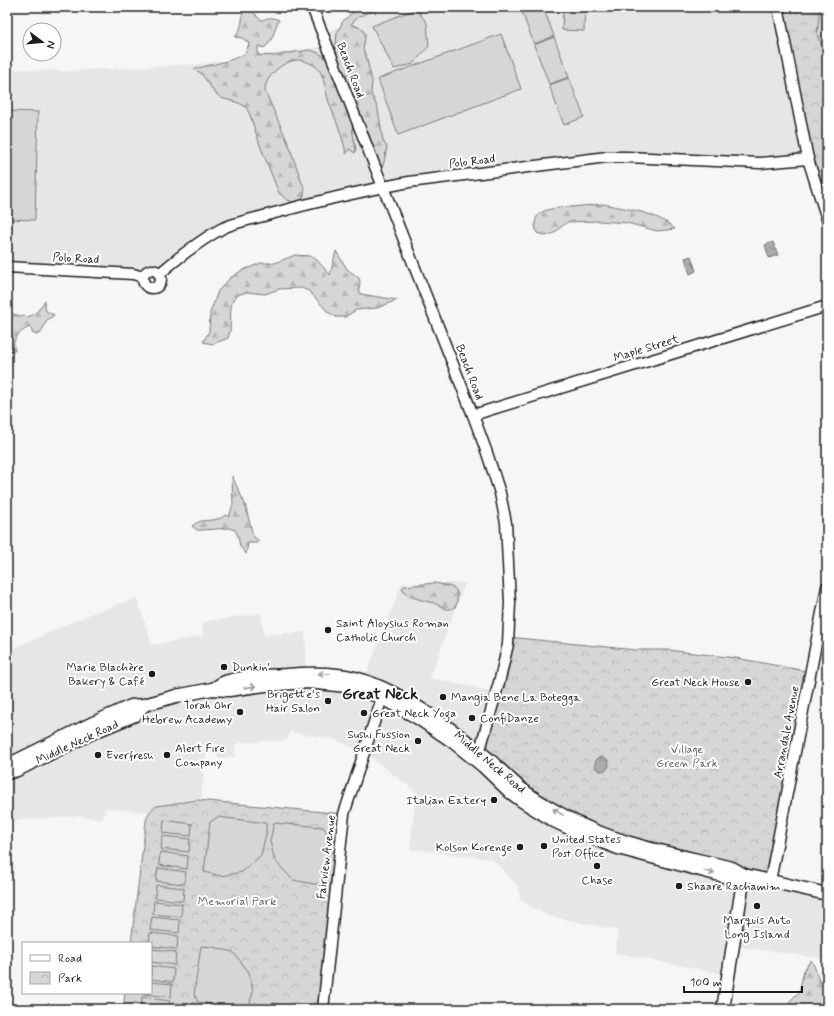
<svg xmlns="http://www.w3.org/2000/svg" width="834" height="1016" font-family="Mynerve,sans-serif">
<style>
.built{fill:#e6e6e6}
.grass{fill:url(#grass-dots);stroke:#797979}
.forest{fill:url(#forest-firs);stroke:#797979}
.park{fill:url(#park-crowns);stroke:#797979}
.pitch{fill:#d6d6d6;stroke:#797979}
.water{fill:url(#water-ripples);stroke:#727272}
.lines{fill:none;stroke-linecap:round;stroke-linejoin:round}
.minor-casing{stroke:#1c1c1c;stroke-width:13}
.major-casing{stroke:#1c1c1c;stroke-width:15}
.minor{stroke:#fff;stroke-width:10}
.major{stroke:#fff;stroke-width:12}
.oneway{stroke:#999}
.poi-dot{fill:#1c1c1c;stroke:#fff;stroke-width:1.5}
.labels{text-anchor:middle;stroke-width:4;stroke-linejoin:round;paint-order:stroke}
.street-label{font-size:12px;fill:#1c1c1c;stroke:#fff}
.poi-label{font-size:12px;fill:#1c1c1c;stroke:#fff;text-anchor:start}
.park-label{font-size:12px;fill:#5d5d5d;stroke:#fff}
.district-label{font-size:16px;font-weight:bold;fill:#1c1c1c;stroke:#fff}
</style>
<defs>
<pattern id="grass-dots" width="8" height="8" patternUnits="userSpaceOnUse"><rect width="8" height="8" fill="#d6d6d6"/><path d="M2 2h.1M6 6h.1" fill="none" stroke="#b7b7b7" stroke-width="1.8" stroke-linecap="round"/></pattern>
<pattern id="forest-firs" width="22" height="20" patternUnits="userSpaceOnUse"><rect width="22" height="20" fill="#d6d6d6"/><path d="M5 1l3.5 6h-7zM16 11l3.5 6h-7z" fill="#b7b7b7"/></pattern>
<pattern id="park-crowns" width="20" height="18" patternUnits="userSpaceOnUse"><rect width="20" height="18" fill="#d6d6d6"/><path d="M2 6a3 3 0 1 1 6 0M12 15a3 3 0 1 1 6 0" fill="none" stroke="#b7b7b7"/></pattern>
<pattern id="water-ripples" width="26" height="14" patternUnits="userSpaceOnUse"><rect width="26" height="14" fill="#acacac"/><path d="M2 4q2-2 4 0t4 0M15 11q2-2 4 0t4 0" fill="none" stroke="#939393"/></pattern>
</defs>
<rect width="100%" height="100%" fill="#f6f6f6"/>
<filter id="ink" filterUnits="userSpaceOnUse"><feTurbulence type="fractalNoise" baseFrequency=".025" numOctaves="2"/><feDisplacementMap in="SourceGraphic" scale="8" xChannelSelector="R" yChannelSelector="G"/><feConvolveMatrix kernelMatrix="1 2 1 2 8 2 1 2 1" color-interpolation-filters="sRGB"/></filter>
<g filter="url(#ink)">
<g class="built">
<polygon points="382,7 778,7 808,159 627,157 409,182 225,227 172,263 133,274 7,267 7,69 68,71 200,64 327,46 323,34"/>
<polygon points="402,583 465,583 430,678 496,692 511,789 827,894 827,959 733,946 728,975 615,953 618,930 548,916 520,900 518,886 492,859 410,849 416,792 364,752 333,739 289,732 288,740 236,743 235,757 217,758 218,744 207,743 201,800 151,809 148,812 106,808 103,819 79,816 7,821 7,712 8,711 7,651 90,614 137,598 152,645 203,636 202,622 261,613 264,635 305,632 307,673 364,679 389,617"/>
</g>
<circle class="grass" cx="152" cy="280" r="7"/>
<g class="forest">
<path d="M243 7H252L253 11 259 19 263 20C269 17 272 17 279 20 273 30 275 40 264 48L258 46V55L276 56 289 53 310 50 319 53 324 57 332 66 352 120 353 134 356 149 355 153 349 149 346 154C343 136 336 121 330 105 322 85 328 68 304 61 296 58 288 62 281 66 273 72 265 80 265 91L289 145 302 183C306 190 305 193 302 200L293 202 287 200 279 193 261 148 250 115 246 107 239 103 221 98 215 93 201 73 194 69C205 66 239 60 246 52 247 49 248 46 249 43L242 38 235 37C243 28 242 19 243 7Z"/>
<path d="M355 7H381C370 14 358 13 351 25L356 26 362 29 365 33V38L363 49 366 56 372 81 371 93 378 109 383 141 387 147 384 162 381 170 377 157 369 144 335 53 337 33 343 21 353 12Z"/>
<path d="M603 204C627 209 657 212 675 229L657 231 627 223 599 221 567 222 554 233 546 236 537 233C528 208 554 208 571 207 582 206 592 205 603 204Z"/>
<polygon points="336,251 347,269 359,278 360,282 359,290 361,294 397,300 377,308 356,310 345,317 336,317 328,312 309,291 301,288 279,289 265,294 246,292 238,295 233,300 231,306 230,331 228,338 213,344 203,342 209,332 210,313 218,291 230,278 241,271 261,263 275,263 295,255 310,256 317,260 330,275"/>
<path d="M45 300V307L46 311 54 315 47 320 41 333 37 335 32 333V330L29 327C19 333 11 338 15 351L7 350V312C29 319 33 320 45 300Z"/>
<path d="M232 476 245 504 253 536 259 541 256 543H248L246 554 240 546 238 536 235 530 229 528 202 530H197L192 526C202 518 206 522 217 519 221 519 223 516 226 515L229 517 233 504Z"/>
<path d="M435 583C452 587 461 585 456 606L451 609H446L434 603 425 601 408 596 402 588 405 586Z"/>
<path d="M811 960C816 967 816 975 820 982L827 984V997L816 1009H790L789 1002 799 992 804 970Z"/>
</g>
<g class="park">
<polygon points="778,7 827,7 827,219"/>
<polygon points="508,637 636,650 668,650 736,658 811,672 770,881 597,837 478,758"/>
<path d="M197 800 344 814 323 1009H123L125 993H151V943H131L146 821C148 813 150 810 157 806Z"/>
</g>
<g class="pitch">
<polygon points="520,7 543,7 554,36 534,44"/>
<polygon points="563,7 585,7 584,31 562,30"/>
<polygon points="820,7 827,7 827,56 817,35"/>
<polygon points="416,9 427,23 429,46 413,64 394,69 372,26"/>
<polygon points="501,34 521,89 398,135 378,79"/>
<polygon points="554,37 569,77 549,84 534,45"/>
<polygon points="569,78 584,117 564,125 549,85"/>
<polygon points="7,111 38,112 35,220 7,219"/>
<polygon points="218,817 266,823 266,834 261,855 242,872 221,876 204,872 210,822"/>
<polygon points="164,820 192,824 191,836 163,833"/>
<polygon points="274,823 323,827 329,835 325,884 314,884 293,880 275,861 270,841"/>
<polygon points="162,836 190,839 189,852 161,849"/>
<polygon points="160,852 188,856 187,869 159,865"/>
<polygon points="158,868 186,872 184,884 156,881"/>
<polygon points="156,885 184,888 183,901 155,898"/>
<polygon points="154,901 182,904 181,917 153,914"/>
<polygon points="152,917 180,920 179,933 150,930"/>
<polygon points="150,933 178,936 177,949 151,946 151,943 149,943"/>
<polygon points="201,946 213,947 233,952 249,972 253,992 248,1009 198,1002 194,994"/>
<polygon points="151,949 176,952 175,965 151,962"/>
<polygon points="151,966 174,969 173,982 151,979"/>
<polygon points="151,982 172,984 171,997 143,994 143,993 151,993"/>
<polygon points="142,997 170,1001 169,1009 141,1009"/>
</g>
<g class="water">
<polygon points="773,242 778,255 769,258 765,245"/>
<polygon points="691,256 696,271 690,274 685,258"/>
<circle cx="602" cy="764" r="7"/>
</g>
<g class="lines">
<g class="minor-casing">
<g id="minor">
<polyline points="312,7 473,415 487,453 500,493 506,523 510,603 508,644 500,679 478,757"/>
<polyline points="778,7 808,159 827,219"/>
<polyline points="7,267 133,274 143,277"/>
<circle cx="152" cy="279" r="9"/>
<path d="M159 274C179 257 200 240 223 228 236 222 253 219 267 215 314 202 361 191 409 182L607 157H627L760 163 808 159"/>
<polyline points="473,415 827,306"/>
<polyline points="770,881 827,587"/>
<polyline points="323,1009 344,814 382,698 386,691"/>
</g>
</g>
<g class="major-casing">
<g id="major">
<path d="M213 689C218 686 223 682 229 681 247 676 267 676 286 675 309 673 333 672 355 678 400 690 455 731 491 761 502 771 512 782 524 791 537 801 552 809 566 817 613 844 679 855 732 868L744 875 827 894"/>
<polyline points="7,764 14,762 93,723 131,706 144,705 176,696 212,689 229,690 265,685 307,682 347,686 365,691 382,698 418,718 452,741 483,766 510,792 522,801 554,821 586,836 618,848 731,878 744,875"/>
<polyline points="7,773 17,770 96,731 135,715 144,705"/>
<polyline points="723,1009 744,875"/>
</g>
</g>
<use href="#minor" class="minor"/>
<use href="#major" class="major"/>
</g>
<defs><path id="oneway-shaft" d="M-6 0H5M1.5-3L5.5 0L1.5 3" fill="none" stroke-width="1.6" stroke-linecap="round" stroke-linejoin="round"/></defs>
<g class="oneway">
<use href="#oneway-shaft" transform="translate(324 674) rotate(-178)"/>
<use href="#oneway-shaft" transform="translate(250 687) rotate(-8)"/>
<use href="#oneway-shaft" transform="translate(558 812) rotate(-149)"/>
<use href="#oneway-shaft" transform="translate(709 872) rotate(14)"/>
</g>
</g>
<g class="poi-dot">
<circle cx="328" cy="630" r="4"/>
<circle cx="224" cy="667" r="4"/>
<circle cx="152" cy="674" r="4"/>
<circle cx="748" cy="682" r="4"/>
<circle cx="443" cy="697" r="4"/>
<circle cx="328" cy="701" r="4"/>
<circle cx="240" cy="712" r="4"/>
<circle cx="364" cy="713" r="4"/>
<circle cx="472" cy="718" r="4"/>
<circle cx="418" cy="741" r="4"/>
<circle cx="98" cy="755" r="4"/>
<circle cx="167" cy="755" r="4"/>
<circle cx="494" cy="800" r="4"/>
<circle cx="544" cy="846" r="4"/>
<circle cx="520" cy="847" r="4"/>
<circle cx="597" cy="866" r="4"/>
<circle cx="679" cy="886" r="4"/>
<circle cx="757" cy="906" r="4"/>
</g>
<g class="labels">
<g class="street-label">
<text transform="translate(351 70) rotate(69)" y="4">Beach Road</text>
<text transform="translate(472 161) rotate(-7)" y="4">Polo Road</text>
<text transform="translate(76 258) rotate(3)" y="4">Polo Road</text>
<text transform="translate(646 348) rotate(-17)" y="4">Maple Street</text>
<text transform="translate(470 372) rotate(69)" y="4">Beach Road</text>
<text transform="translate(786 732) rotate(-79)" y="4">Arrandale Avenue</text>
<text transform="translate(77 742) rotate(-25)" y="4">Middle Neck Road</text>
<text transform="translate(490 762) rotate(40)" y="4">Middle Neck Road</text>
<text transform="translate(326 857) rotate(-83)" y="4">Fairview Avenue</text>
</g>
<g class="poi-label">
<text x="336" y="627">Saint Aloysius Roman<tspan x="336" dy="14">Catholic Church</tspan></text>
<text x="144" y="671" text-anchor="end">Marie Blachère<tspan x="144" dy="14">Bakery &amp; Café</tspan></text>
<text x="232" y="671">Dunkin'</text>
<text x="740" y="686" text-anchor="end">Great Neck House</text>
<text x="320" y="698" text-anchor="end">Brigette's<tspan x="320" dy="14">Hair Salon</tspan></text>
<text x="451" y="701">Mangia Bene La Botegga</text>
<text x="232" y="709" text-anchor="end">Torah Ohr<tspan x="232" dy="14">Hebrew Academy</tspan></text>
<text x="372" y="717">Great Neck Yoga</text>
<text x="480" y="722">ConfiDanze</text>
<text x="410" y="738" text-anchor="end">Sushi Fussion<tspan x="410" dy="14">Great Neck</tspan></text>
<text x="175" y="752">Alert Fire<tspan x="175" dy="14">Company</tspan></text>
<text x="106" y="759">Everfresh</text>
<text x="486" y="804" text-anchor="end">Italian Eatery</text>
<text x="552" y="843">United States<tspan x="552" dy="14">Post Office</tspan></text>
<text x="512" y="851" text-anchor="end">Kolson Korenge</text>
<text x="597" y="884" text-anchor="middle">Chase</text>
<text x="687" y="890">Shaare Rachamim</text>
<text x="757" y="924" text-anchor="middle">Marquis Auto<tspan x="757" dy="14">Long Island</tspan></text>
</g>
<g class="park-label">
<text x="687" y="753">Village<tspan x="687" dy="14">Green Park</tspan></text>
<text x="237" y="905">Memorial Park</text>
</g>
<g class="district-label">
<text x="380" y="699">Great Neck</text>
</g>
</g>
<rect width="834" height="1016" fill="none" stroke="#fff" stroke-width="24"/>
<rect x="12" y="12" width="810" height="992" fill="none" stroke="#1c1c1c" stroke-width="1.5" filter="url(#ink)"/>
<rect x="22" y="942" width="130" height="52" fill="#ffffff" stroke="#a4a4a4"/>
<rect x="30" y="955" width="20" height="6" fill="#ffffff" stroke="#a4a4a4"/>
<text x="58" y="962" font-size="12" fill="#1c1c1c">Road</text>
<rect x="30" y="972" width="20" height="12" fill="url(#park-crowns)" stroke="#a4a4a4"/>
<text x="58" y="982" font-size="12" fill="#1c1c1c">Park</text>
<g transform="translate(42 42) rotate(106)"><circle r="19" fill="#ffffff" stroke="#a4a4a4"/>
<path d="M0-3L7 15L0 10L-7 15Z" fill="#1c1c1c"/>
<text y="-6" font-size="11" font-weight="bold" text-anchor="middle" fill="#1c1c1c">N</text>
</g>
<path d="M684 986v6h118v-6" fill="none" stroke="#1c1c1c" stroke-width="2"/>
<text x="690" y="986" font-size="12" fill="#1c1c1c" stroke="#ffffff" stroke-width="3" paint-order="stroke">100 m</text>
</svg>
